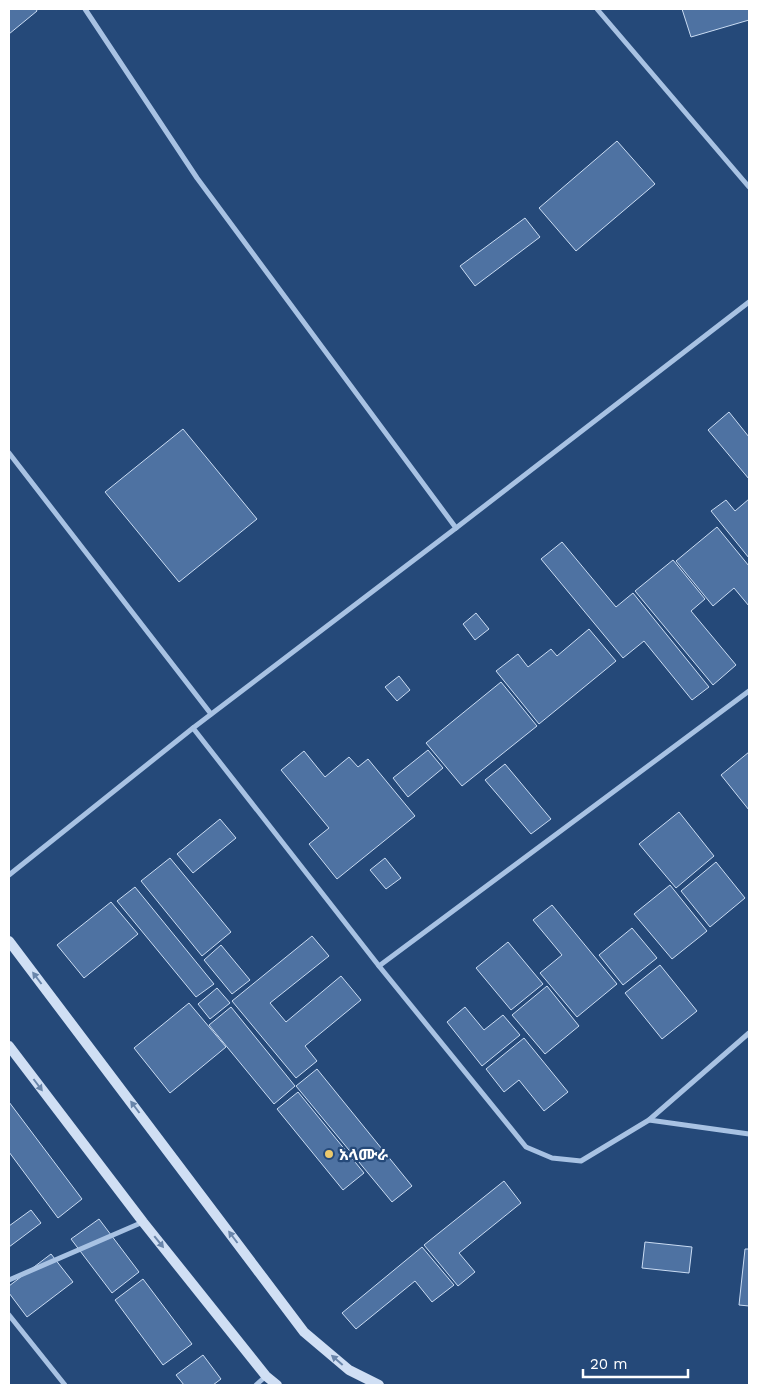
<svg xmlns="http://www.w3.org/2000/svg" width="758" height="1394" font-family="'Work Sans','Noto Sans Ethiopic',sans-serif">
<style>
.building{fill:#4e72a2;stroke:#cadcf3}
.lines{fill:none;stroke-linecap:round;stroke-linejoin:round}
.street{stroke:#a8c2e3;stroke-width:5}
.secondary{stroke:#d0dff4;stroke-width:10}
.oneway{fill:#6985aa}
.poi-dot{fill:#ecc96c;stroke:#254979;stroke-width:2}
.labels{text-anchor:middle;stroke-width:4.5;stroke-linejoin:round;paint-order:stroke}
.poi-label{font-size:16px;font-weight:bold;fill:#fff;stroke:#254979;text-anchor:start}
</style>
<rect width="100%" height="100%" fill="#254979"/>
<g class="building">
<polygon points="9,9 36,9 37,11 9,34"/>
<polygon points="682,9 749,9 749,20 691,37"/>
<polygon points="617,141 655,184 576,251 539,208"/>
<polygon points="525,218 540,237 475,286 460,266"/>
<polygon points="729,412 749,437 749,479 708,430"/>
<polygon points="183,429 257,519 179,582 105,492"/>
<polygon points="749,499 749,558 711,511 726,500 735,511"/>
<polygon points="717,527 749,566 749,606 734,588 713,606 676,561"/>
<polygon points="562,542 616,607 633,593 709,687 692,700 644,641 623,658 541,559"/>
<polygon points="673,560 705,599 691,611 736,665 713,685 635,591"/>
<polygon points="476,613 489,629 475,640 463,624"/>
<polygon points="589,629 616,661 539,724 496,671 518,654 528,667 551,649 557,656"/>
<polygon points="399,676 410,690 397,701 385,687"/>
<polygon points="501,682 537,726 462,786 426,743"/>
<polygon points="428,750 443,768 408,797 393,778"/>
<polygon points="304,751 325,777 349,757 358,767 368,759 415,816 337,879 309,844 329,828 281,770"/>
<polygon points="749,752 749,810 721,775"/>
<polygon points="505,764 551,819 531,834 485,780"/>
<polygon points="679,812 714,856 676,888 639,844"/>
<polygon points="220,819 236,838 193,873 177,854"/>
<polygon points="170,858 231,932 202,956 141,881"/>
<polygon points="385,858 401,878 386,889 370,870"/>
<polygon points="716,862 745,898 710,927 681,891"/>
<polygon points="670,885 707,931 672,959 634,914"/>
<polygon points="135,887 214,984 196,997 117,901"/>
<polygon points="111,902 138,934 84,978 57,945"/>
<polygon points="552,905 617,984 577,1017 540,973 562,955 533,920"/>
<polygon points="632,928 657,958 623,985 599,955"/>
<polygon points="312,936 329,956 270,1003 286,1022 341,976 361,1000 305,1046 317,1061 296,1078 232,1001"/>
<polygon points="508,942 543,984 511,1010 476,968"/>
<polygon points="221,945 250,980 232,994 204,960"/>
<polygon points="660,965 697,1011 662,1039 625,993"/>
<polygon points="547,986 579,1026 545,1054 512,1015"/>
<polygon points="217,988 230,1003 210,1019 198,1004"/>
<polygon points="189,1003 226,1047 170,1093 134,1048"/>
<polygon points="231,1007 295,1086 274,1104 209,1025"/>
<polygon points="465,1007 484,1030 503,1015 520,1035 482,1066 447,1022"/>
<polygon points="524,1038 568,1092 544,1111 519,1080 504,1092 486,1069"/>
<polygon points="317,1069 412,1186 392,1202 296,1086"/>
<polygon points="298,1092 364,1173 343,1190 277,1109"/>
<polygon points="9,1102 82,1199 58,1218 9,1152"/>
<polygon points="504,1181 521,1203 459,1253 475,1272 458,1286 424,1245"/>
<polygon points="31,1210 41,1223 9,1247 9,1226"/>
<polygon points="99,1219 139,1272 112,1293 71,1239"/>
<polygon points="645,1242 692,1247 689,1273 642,1268"/>
<polygon points="422,1247 454,1285 432,1302 415,1281 356,1329 342,1313"/>
<polygon points="745,1249 749,1249 749,1306 739,1305"/>
<polygon points="51,1254 73,1282 27,1317 9,1293 9,1286"/>
<polygon points="143,1279 192,1344 163,1365 115,1300"/>
<polygon points="203,1355 221,1379 213,1385 184,1385 176,1375"/>
</g>
<g class="lines">
<g class="street">
<polyline points="85,9 197,178 456,528"/>
<polyline points="597,9 749,187"/>
<polyline points="9,453 211,714"/>
<polyline points="193,728 379,966 526,1147 552,1158 581,1161 649,1120 749,1033"/>
<polyline points="9,875 193,728 456,528 749,302"/>
<polyline points="379,966 749,691"/>
<polyline points="649,1120 749,1134"/>
<polyline points="9,1280 143,1222"/>
<polyline points="9,1315 65,1385"/>
<polyline points="256,1385 266,1376"/>
</g>
<g class="secondary">
<polyline points="9,941 304,1332 349,1370 379,1385"/>
<polyline points="9,1046 143,1222 266,1376 277,1385"/>
</g>
</g>
<defs><path id="oneway-solid" d="M-6-.8H1V-3.2L6.5 0L1 3.2V.8H-6Z" transform="scale(1.25)"/></defs>
<g class="oneway">
<use href="#oneway-solid" transform="translate(37 978) rotate(-127)"/>
<use href="#oneway-solid" transform="translate(38 1085) rotate(53)"/>
<use href="#oneway-solid" transform="translate(135 1107) rotate(-127)"/>
<use href="#oneway-solid" transform="translate(233 1237) rotate(-127)"/>
<use href="#oneway-solid" transform="translate(159 1242) rotate(51)"/>
<use href="#oneway-solid" transform="translate(337 1360) rotate(-139)"/>
</g>
<circle class="poi-dot" cx="329" cy="1154" r="5"/>
<g class="labels">
<g class="poi-label">
<text x="339" y="1160">አላሙራ</text>
</g>
</g>
<rect width="758" height="1394" fill="none" stroke="#ffffff" stroke-width="20"/>
<path d="M583 1369v8h105v-8" fill="none" stroke="#ffffff" stroke-width="2.5"/>
<text x="590" y="1369" font-size="15" fill="#ffffff" stroke="#254979" stroke-width="4" paint-order="stroke">20 m</text>
</svg>
